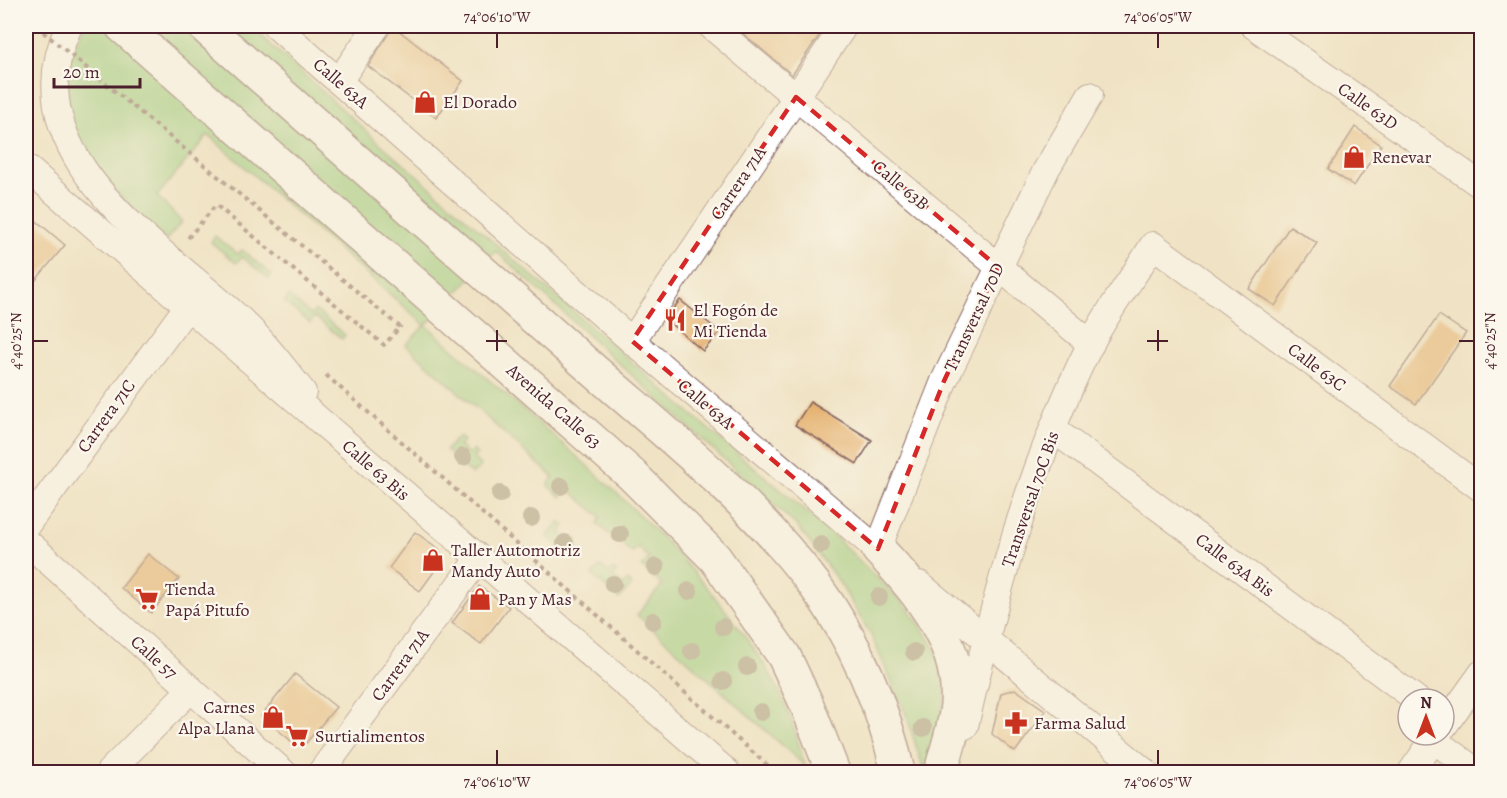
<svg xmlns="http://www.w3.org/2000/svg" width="1507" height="798" font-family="Alegreya,serif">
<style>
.green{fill:#96ce81;stroke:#707656;stroke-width:1.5}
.building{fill:#e4ad68}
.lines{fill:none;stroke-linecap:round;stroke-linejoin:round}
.minor-casing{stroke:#846461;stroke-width:28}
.secondary-casing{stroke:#846461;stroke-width:36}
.path{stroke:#846461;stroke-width:4;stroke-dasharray:4.5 4.5;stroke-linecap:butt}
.minor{stroke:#fff;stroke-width:26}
.secondary{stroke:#fff;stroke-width:33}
.path-bridge{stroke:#846461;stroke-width:4;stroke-dasharray:4.5 4.5;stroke-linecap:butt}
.tree{fill:#a1947f}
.marked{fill:none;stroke:#d62828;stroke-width:4.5;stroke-dasharray:12 8;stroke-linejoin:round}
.ticks{fill:none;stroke:#4a1f2b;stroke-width:2}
.labels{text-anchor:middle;stroke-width:4.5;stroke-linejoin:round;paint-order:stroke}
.street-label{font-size:18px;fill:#4a1f2b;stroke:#fbf7ec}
.poi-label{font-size:18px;fill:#4a1f2b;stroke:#fbf7ec;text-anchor:start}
.neatline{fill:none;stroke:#4a1f2b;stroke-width:2}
.ticks-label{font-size:15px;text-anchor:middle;fill:#4a1f2b}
</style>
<rect width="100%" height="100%" fill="#fbf7ec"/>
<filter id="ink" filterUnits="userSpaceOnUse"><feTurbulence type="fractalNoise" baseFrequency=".0167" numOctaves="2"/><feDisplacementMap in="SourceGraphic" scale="12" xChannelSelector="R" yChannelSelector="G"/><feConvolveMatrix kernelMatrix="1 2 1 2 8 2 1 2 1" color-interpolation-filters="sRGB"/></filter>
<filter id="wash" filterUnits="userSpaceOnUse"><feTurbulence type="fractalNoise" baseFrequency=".008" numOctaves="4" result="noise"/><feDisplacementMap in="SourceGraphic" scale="24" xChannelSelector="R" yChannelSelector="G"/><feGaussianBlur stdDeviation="1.35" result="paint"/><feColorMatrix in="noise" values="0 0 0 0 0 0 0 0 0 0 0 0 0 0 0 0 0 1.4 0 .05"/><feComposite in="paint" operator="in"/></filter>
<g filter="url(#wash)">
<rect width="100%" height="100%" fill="#f0e3c5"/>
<g class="green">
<path d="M84 26H250L374 138 705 426 827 529 909 609 936 649 946 693 935 760 923 768 907 717 871 635 839 582 798 527 496 251 426 325C544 430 683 535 767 669 786 699 796 733 805 766L637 615 662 585 642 567 649 558 638 547 632 553 597 524 601 517 568 489 561 497 548 486 553 477 406 345 425 325 208 135 157 196 182 222 166 240C118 195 60 146 67 73 68 58 78 40 84 26Z"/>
<polygon points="215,236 238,254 242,250 272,275 269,279 242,257 236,263 211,242"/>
<polygon points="289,296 311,315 315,310 345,335 342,339 315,317 310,323 284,302"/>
<polygon points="459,436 464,441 459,446 469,454 473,450 477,454 473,458 481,466 472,475 446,450"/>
<polygon points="560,522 565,526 561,532 570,540 574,536 578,540 574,544 582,551 574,561 547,536"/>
<polygon points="601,566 609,573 613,569 617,572 613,577 623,585 627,580 632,585 619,599 592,575"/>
</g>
<g id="blocks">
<g class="building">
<polygon points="393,26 463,81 436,118 368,66"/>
<polygon points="734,26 826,26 792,75"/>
<polygon points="1355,127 1381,145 1354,186 1328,169"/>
<polygon points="26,212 65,245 26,292"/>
<polygon points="1290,226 1317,243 1275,306 1249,289"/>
<polygon points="680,300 720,332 703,351 665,319"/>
<polygon points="1439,315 1466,333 1416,404 1390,386"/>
<polygon points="810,402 872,440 857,464 795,425"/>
<polygon points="415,532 439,549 441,555 441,562 420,591 389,568"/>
<polygon points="148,554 179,579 151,613 121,588"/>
<polygon points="479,586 509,607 481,644 452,623"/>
<polygon points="295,674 336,707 306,743 295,744 261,716"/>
<polygon points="1015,689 1046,711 1015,752 992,734 1001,693"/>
</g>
</g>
</g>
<g filter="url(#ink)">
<use href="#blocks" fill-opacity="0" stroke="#846461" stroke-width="1.5"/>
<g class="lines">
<g class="minor-casing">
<g id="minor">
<path d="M69 26C8 157 163 246 244 323 266 343 284 369 303 392"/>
<polyline points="276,26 632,341 891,561"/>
<polyline points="711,26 1091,344"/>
<polyline points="1254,26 1482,186"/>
<polyline points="339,81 377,26"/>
<polyline points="26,167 727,772"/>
<polyline points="632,341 844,26"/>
<polyline points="1054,430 1416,699"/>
<polyline points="26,526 187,307"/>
<polyline points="26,541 283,772"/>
<polyline points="878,549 944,381 1046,170 1090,95"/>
<polyline points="919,584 1145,772"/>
<path d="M965 726C995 596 1030 465 1090 345 1108 310 1133 278 1153 245L1482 489"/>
<polyline points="1444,726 1482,673"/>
<polyline points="1434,740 1477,772"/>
<polyline points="109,772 191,689"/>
<polyline points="321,772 479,558"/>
<polyline points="1411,772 1437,735"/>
</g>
</g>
<g class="secondary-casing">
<g id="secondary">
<polyline points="122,26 632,475 715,558 784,656 807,705 833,772"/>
<path d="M204 26C330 137 456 249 582 360 661 430 750 498 814 584 854 638 884 707 898 772"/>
<path d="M878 549C918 591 962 643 957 705 955 727 946 751 941 772"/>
</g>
</g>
<g class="path">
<polyline points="188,238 216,205 282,260"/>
<polyline points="326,375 775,772"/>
</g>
<use href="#minor" class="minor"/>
<use href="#secondary" class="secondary"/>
<polyline class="path-bridge" points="36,26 400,327 384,345 282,260"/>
</g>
<g class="tree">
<circle cx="463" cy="457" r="9"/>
<circle cx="561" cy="486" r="9"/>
<circle cx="500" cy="494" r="9"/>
<circle cx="531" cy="518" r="9"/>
<circle cx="620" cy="534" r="9"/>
<circle cx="565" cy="543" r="9"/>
<circle cx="821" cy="545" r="9"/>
<circle cx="656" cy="567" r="9"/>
<circle cx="613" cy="584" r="9"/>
<circle cx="689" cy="591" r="9"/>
<circle cx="879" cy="597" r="9"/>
<circle cx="653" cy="621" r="9"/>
<circle cx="723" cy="627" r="9"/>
<circle cx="692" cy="651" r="9"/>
<circle cx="914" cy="652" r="9"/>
<circle cx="747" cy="667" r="9"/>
<circle cx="723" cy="681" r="9"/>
<circle cx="761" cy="712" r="9"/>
<circle cx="923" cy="728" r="9"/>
</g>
</g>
<path d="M0 0H1507V798H0ZM796 97 998 267 944 381 878 549 632 341Z" fill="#f0e3c5" fill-opacity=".55" fill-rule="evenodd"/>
<path class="marked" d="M796 97 998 267 944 381 878 549 632 341Z"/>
<path class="ticks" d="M497 33V48M1158 33V48M497 330V351M1158 330V351M33 341H48M486 341H507M1147 341H1168M1459 341H1474M497 750V765M1158 750V765"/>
<defs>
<g id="shop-bare" transform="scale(1.8)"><path d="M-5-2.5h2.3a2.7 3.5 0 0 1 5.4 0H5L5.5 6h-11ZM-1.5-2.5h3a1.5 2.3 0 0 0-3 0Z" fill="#c8321e" stroke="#fbf7ec" stroke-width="2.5" paint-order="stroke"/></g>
<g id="restaurant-bare" transform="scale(1.8)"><path d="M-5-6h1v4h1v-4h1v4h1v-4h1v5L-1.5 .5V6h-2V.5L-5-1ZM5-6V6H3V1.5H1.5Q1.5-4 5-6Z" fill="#c8321e" stroke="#fbf7ec" stroke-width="2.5" paint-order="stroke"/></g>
<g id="supermarket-bare" transform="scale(1.8)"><path d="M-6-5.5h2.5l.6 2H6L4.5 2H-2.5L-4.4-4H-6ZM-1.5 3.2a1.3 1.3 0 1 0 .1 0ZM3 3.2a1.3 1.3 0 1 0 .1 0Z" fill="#c8321e" stroke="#fbf7ec" stroke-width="2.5" paint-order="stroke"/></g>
<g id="pharmacy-bare" transform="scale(1.8)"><path d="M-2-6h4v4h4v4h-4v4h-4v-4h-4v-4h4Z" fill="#c8321e" stroke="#fbf7ec" stroke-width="2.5" paint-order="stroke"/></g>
</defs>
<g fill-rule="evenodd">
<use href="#shop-bare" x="425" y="102"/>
<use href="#shop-bare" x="1354" y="157"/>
<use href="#restaurant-bare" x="675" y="320"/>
<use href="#shop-bare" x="433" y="560"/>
<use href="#supermarket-bare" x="147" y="599"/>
<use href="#shop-bare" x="480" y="599"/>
<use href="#shop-bare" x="273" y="717"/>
<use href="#pharmacy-bare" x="1016" y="723"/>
<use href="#supermarket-bare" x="297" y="736"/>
</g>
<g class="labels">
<g class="street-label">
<text transform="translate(341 83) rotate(41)" y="6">Calle 63A</text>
<text transform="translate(1368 106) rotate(35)" y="6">Calle 63D</text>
<text transform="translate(738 183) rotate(-56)" y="6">Carrera 71A</text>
<text transform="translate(901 185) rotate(40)" y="6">Calle 63B</text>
<text transform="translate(974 317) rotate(-65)" y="6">Transversal 70D</text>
<text transform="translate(1317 367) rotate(37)" y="6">Calle 63C</text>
<text transform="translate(706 404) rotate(40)" y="6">Calle 63A</text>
<text transform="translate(554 406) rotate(41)" y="6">Avenida Calle 63</text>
<text transform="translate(106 416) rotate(-54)" y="6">Carrera 71C</text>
<text transform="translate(376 470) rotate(41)" y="6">Calle 63 Bis</text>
<text transform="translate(1030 499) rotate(-71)" y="6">Transversal 70C Bis</text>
<text transform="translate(1235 565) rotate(37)" y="6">Calle 63A Bis</text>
<text transform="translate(154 657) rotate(42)" y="6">Calle 57</text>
<text transform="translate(400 665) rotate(-54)" y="6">Carrera 71A</text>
</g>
<g class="poi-label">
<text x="443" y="108">El Dorado</text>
<text x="1372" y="163">Renevar</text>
<text x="693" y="316">El Fogón de<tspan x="693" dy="21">Mi Tienda</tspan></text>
<text x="451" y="556">Taller Automotriz<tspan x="451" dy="21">Mandy Auto</tspan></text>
<text x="165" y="595">Tienda<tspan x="165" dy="21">Papá Pitufo</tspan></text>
<text x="498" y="605">Pan y Mas</text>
<text x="255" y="713" text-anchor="end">Carnes<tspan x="255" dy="21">Alpa Llana</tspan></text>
<text x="1034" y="729">Farma Salud</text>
<text x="315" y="742">Surtialimentos</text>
</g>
</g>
<rect width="1507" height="798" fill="none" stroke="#fbf7ec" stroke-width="66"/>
<g transform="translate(1426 717)"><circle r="28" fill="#fbf7ec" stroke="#b4a19f" stroke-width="1.5"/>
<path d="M0-4.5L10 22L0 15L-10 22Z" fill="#c8321e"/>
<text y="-9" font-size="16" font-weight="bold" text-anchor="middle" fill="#4a1f2b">N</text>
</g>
<path d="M54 78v9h86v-9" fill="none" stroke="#4a1f2b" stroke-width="3"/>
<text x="63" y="78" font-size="18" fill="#4a1f2b" stroke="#fbf7ec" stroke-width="4.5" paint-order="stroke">20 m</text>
<rect x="33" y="33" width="1441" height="732" class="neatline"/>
<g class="ticks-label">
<text x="497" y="22">74°06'10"W</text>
<text x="1158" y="22">74°06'05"W</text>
<text transform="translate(16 341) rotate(-90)" y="5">4°40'25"N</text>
<text transform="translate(1490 341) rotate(-90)" y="5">4°40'25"N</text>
<text x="497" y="787">74°06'10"W</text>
<text x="1158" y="787">74°06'05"W</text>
</g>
</svg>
